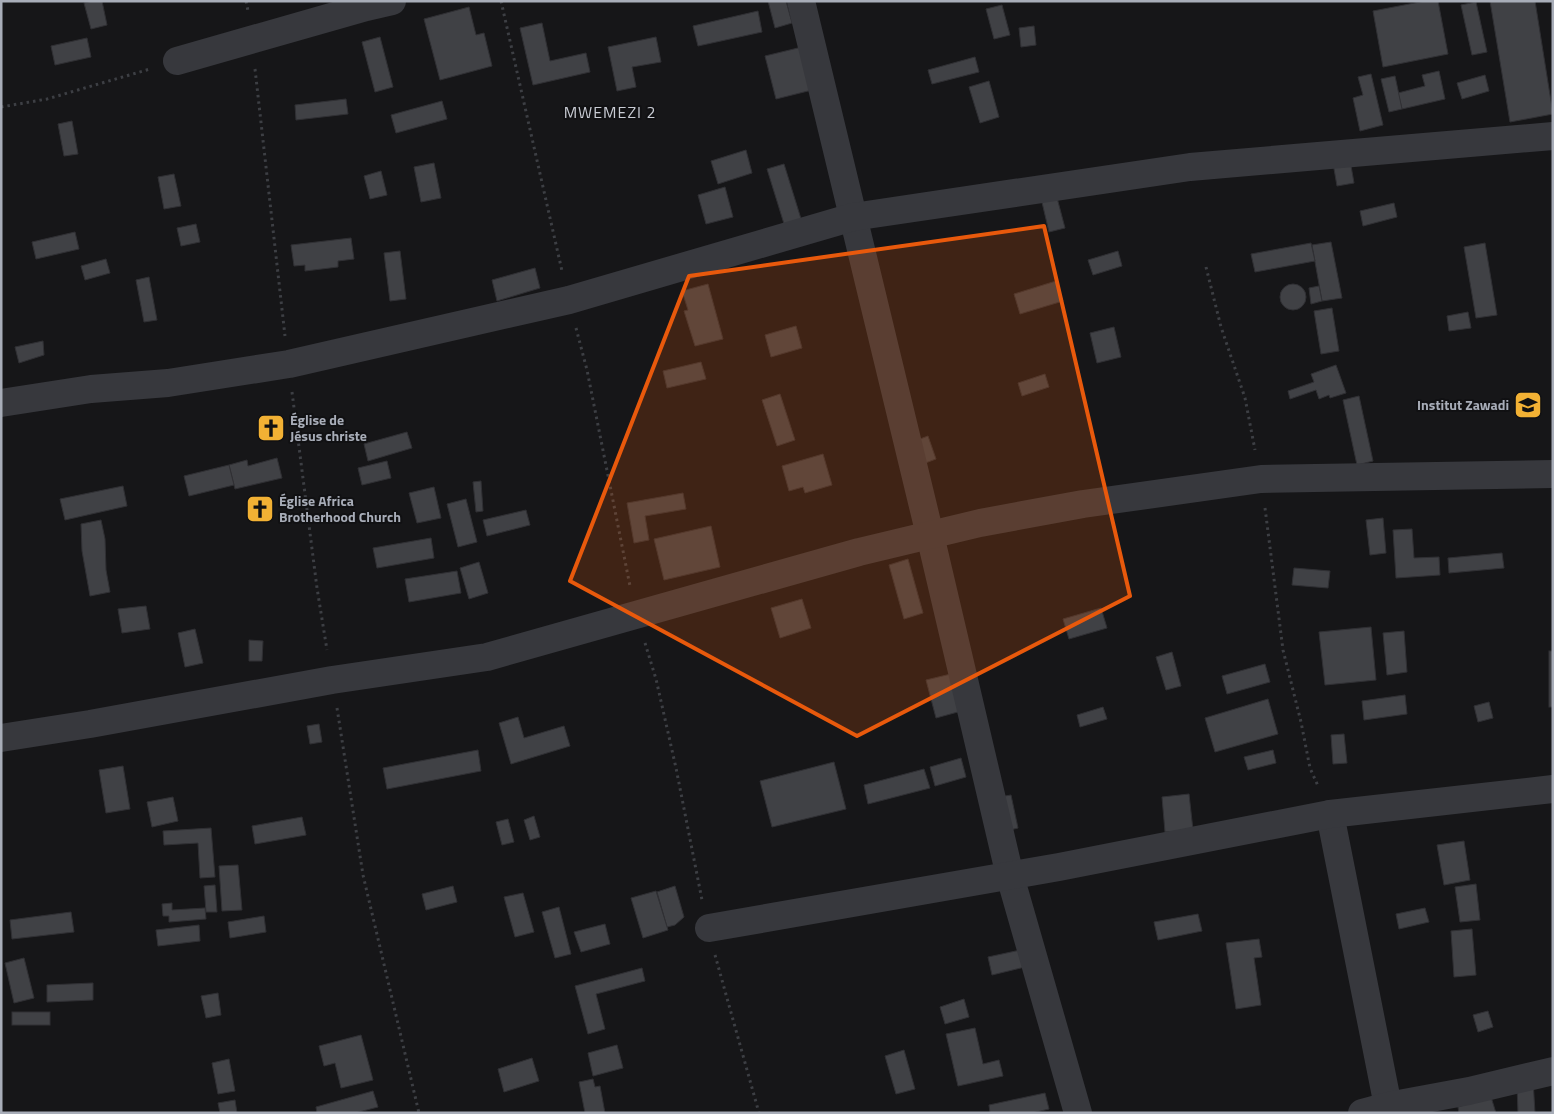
<svg xmlns="http://www.w3.org/2000/svg" width="1554" height="1114" font-family="'Titillium Web',sans-serif">
<style>
.building{fill:#404145;stroke:#303034}
.lines{fill:none;stroke-linecap:round;stroke-linejoin:round}
.path{stroke:#3d3f44;stroke-width:3;stroke-dasharray:2.5 4;stroke-linecap:butt}
.street{stroke:#37383d;stroke-width:28}
.marked{fill:#e8590c;fill-opacity:0.2;stroke:#e8590c;stroke-width:4;stroke-linejoin:round}
.labels{text-anchor:middle;stroke-width:4;stroke-linejoin:round;paint-order:stroke}
.poi-label{font-size:14px;font-weight:bold;fill:#a8adb8;stroke:#111113;text-anchor:start}
.quarter-label{font-size:16px;letter-spacing:1px;fill:#c9ccd4;stroke:#111113}
</style>
<rect width="100%" height="100%" fill="#161618"/>
<g class="building">
<polygon points="93,1 102,1 107,25 91,29 84,3"/>
<polygon points="768,1 786,1 792,23 775,28"/>
<polygon points="1425,1 1438,1 1448,54 1383,67 1373,11"/>
<polygon points="1490,1 1535,1 1553,114 1510,122"/>
<polygon points="1476,2 1487,52 1472,55 1461,5"/>
<polygon points="1002,5 1010,35 994,39 986,9"/>
<polygon points="469,7 476,35 484,33 492,66 440,80 424,19"/>
<polygon points="758,11 762,32 698,46 693,26"/>
<polygon points="542,23 550,61 586,53 590,72 533,85 520,28"/>
<polygon points="1034,26 1036,45 1021,47 1019,28"/>
<polygon points="380,37 393,87 375,92 362,42"/>
<polygon points="656,37 661,62 632,67 636,87 617,91 608,47"/>
<polygon points="87,38 91,57 55,65 51,46"/>
<polygon points="802,47 812,90 776,99 765,56"/>
<polygon points="975,57 979,72 932,84 928,70"/>
<polygon points="1439,71 1445,99 1402,109 1398,93 1425,86 1422,75"/>
<polygon points="1371,74 1383,125 1360,131 1353,98 1363,95 1358,77"/>
<polygon points="1485,75 1489,91 1462,99 1457,83"/>
<polygon points="1395,76 1402,109 1389,112 1381,79"/>
<polygon points="989,81 999,117 980,123 969,87"/>
<polygon points="346,99 348,114 296,120 295,105"/>
<polygon points="442,101 447,119 396,133 391,115"/>
<polygon points="72,121 78,154 64,156 58,124"/>
<polygon points="746,150 752,173 718,184 711,161"/>
<polygon points="1350,160 1354,183 1337,186 1333,163"/>
<polygon points="434,163 441,198 421,202 414,167"/>
<polygon points="784,164 802,222 785,227 767,169"/>
<polygon points="381,171 387,195 370,199 364,176"/>
<polygon points="174,174 181,206 164,209 158,177"/>
<polygon points="725,187 733,217 706,224 698,195"/>
<polygon points="1056,194 1065,228 1049,232 1041,198"/>
<polygon points="1394,203 1397,217 1363,226 1360,211"/>
<polygon points="196,224 200,242 181,246 177,228"/>
<polygon points="75,232 79,249 36,259 32,242"/>
<polygon points="351,238 354,259 338,261 338,267 305,271 305,265 294,266 291,245"/>
<polygon points="1331,242 1342,298 1322,301 1312,245"/>
<polygon points="1311,243 1315,261 1255,272 1251,254"/>
<polygon points="1485,243 1497,315 1476,318 1464,247"/>
<polygon points="400,251 406,299 390,301 384,253"/>
<polygon points="1118,251 1122,266 1093,275 1088,260"/>
<polygon points="106,259 110,273 85,280 81,266"/>
<polygon points="535,268 540,288 497,301 492,280"/>
<polygon points="149,277 157,320 144,322 136,280"/>
<polygon points="1056,281 1063,301 1020,314 1014,294"/>
<polygon points="708,284 723,339 695,346 684,311 688,310 682,291"/>
<circle cx="1293" cy="297" r="13"/>
<polygon points="1319,286 1322,301 1311,304 1309,288"/>
<polygon points="1332,308 1339,351 1321,354 1314,311"/>
<polygon points="1468,312 1471,328 1449,331 1447,316"/>
<polygon points="796,326 802,348 771,357 765,335"/>
<polygon points="1114,327 1121,357 1097,363 1090,333"/>
<polygon points="43,341 44,355 19,363 15,347"/>
<polygon points="701,362 706,379 667,388 663,371"/>
<polygon points="1336,365 1346,393 1330,398 1329,395 1319,399 1316,390 1290,399 1288,391 1314,382 1311,374"/>
<polygon points="1045,374 1049,387 1022,396 1018,383"/>
<polygon points="780,394 795,440 777,446 762,400"/>
<polygon points="1359,396 1373,461 1357,465 1343,400"/>
<polygon points="407,432 412,448 368,461 364,444"/>
<polygon points="928,436 936,459 920,465 912,442"/>
<polygon points="823,454 832,485 805,493 803,487 789,491 782,466"/>
<polygon points="277,458 282,478 235,489 229,465 247,460 248,466"/>
<polygon points="387,461 391,478 362,485 358,468"/>
<polygon points="229,465 234,485 189,496 184,476"/>
<polygon points="481,481 483,511 476,512 473,482"/>
<polygon points="123,486 127,506 65,520 60,499"/>
<polygon points="434,487 441,518 417,523 409,493"/>
<polygon points="683,493 686,509 645,516 649,540 634,543 627,503"/>
<polygon points="466,499 477,542 458,547 447,504"/>
<polygon points="526,510 530,525 487,536 483,520"/>
<polygon points="1383,518 1386,553 1370,555 1366,520"/>
<polygon points="101,520 105,539 106,570 110,592 90,596 82,551 81,524"/>
<polygon points="711,526 720,567 664,580 654,539"/>
<polygon points="1412,529 1414,558 1439,557 1440,575 1396,578 1393,530"/>
<polygon points="431,538 434,558 377,568 373,548"/>
<polygon points="1502,553 1504,568 1449,573 1448,558"/>
<polygon points="908,559 923,613 904,619 889,565"/>
<polygon points="479,562 488,593 469,599 460,568"/>
<polygon points="1294,568 1330,571 1328,588 1292,585"/>
<polygon points="457,571 461,593 409,602 405,579"/>
<polygon points="802,599 811,628 780,638 771,608"/>
<polygon points="146,606 150,629 122,633 118,609"/>
<polygon points="1101,608 1107,628 1069,639 1063,619"/>
<polygon points="1371,627 1376,680 1325,685 1319,632"/>
<polygon points="195,629 203,663 185,667 178,633"/>
<polygon points="1404,631 1407,672 1387,675 1383,633"/>
<polygon points="249,640 263,641 262,661 249,661"/>
<rect x="1549" y="651" width="4" height="56"/>
<polygon points="1172,652 1181,686 1166,690 1156,657"/>
<polygon points="1265,664 1270,682 1227,694 1222,676"/>
<polygon points="955,673 965,710 936,718 926,680"/>
<polygon points="1405,695 1407,714 1364,720 1362,701"/>
<polygon points="1268,699 1278,734 1215,752 1205,718"/>
<polygon points="1489,702 1493,718 1478,722 1474,706"/>
<polygon points="1103,707 1107,719 1080,727 1077,715"/>
<polygon points="518,717 524,738 564,726 570,746 511,764 499,723"/>
<polygon points="319,724 322,742 310,744 307,726"/>
<polygon points="1344,734 1347,763 1333,764 1331,735"/>
<polygon points="478,750 481,771 387,789 383,768"/>
<polygon points="1273,750 1276,763 1248,770 1244,757"/>
<polygon points="961,758 966,777 935,786 930,767"/>
<polygon points="834,762 846,809 772,827 760,781"/>
<polygon points="123,766 130,809 106,813 99,770"/>
<polygon points="924,769 930,788 868,804 864,785"/>
<polygon points="1189,794 1193,830 1165,832 1162,797"/>
<polygon points="1011,795 1018,828 1002,832 994,798"/>
<polygon points="173,797 178,821 152,827 147,802"/>
<polygon points="534,816 540,837 530,840 524,820"/>
<polygon points="302,817 306,835 255,844 252,826"/>
<polygon points="508,819 514,842 502,845 496,822"/>
<polygon points="211,828 215,877 200,878 198,843 164,845 163,831"/>
<polygon points="1464,841 1470,880 1444,885 1437,845"/>
<polygon points="238,865 242,910 222,911 219,866"/>
<polygon points="1476,884 1480,920 1460,922 1455,887"/>
<polygon points="215,885 217,912 206,912 204,886"/>
<polygon points="453,886 457,902 426,910 422,894"/>
<polygon points="675,886 684,917 675,925 667,927 657,892"/>
<polygon points="656,891 668,930 643,938 631,898"/>
<polygon points="523,893 534,932 515,937 504,897"/>
<polygon points="172,903 172,910 205,908 206,919 169,922 169,916 163,916 162,904"/>
<polygon points="559,907 571,954 555,958 542,912"/>
<polygon points="1425,908 1429,922 1399,929 1396,914"/>
<polygon points="71,912 74,932 12,939 10,920"/>
<polygon points="1198,914 1202,931 1158,940 1154,922"/>
<polygon points="264,916 266,932 230,938 228,922"/>
<polygon points="605,924 610,944 581,952 574,932"/>
<polygon points="199,925 200,941 158,946 156,930"/>
<polygon points="1472,929 1476,975 1454,977 1451,931"/>
<polygon points="1259,939 1262,957 1254,958 1261,1005 1236,1009 1226,943"/>
<polygon points="1025,949 1029,966 992,975 988,957"/>
<polygon points="24,958 34,998 14,1003 5,963"/>
<polygon points="642,968 645,981 596,994 605,1029 588,1034 575,986"/>
<polygon points="93,983 93,1000 47,1002 47,985"/>
<polygon points="218,993 221,1015 206,1018 201,996"/>
<polygon points="964,999 969,1017 945,1024 940,1007"/>
<polygon points="1488,1011 1493,1027 1478,1032 1473,1015"/>
<rect x="12" y="1012" width="38" height="13"/>
<polygon points="975,1028 983,1064 999,1060 1003,1076 958,1086 946,1034"/>
<polygon points="361,1035 373,1080 341,1088 335,1063 324,1066 319,1046"/>
<polygon points="617,1045 623,1068 593,1076 588,1053"/>
<polygon points="904,1050 915,1089 896,1094 885,1056"/>
<polygon points="532,1058 539,1081 504,1092 498,1069"/>
<polygon points="229,1059 235,1091 218,1094 212,1063"/>
<polygon points="593,1079 595,1087 600,1086 605,1113 585,1113 579,1082"/>
<polygon points="1533,1080 1535,1113 1518,1113 1517,1085"/>
<polygon points="373,1091 378,1107 355,1113 317,1113 316,1107"/>
<polygon points="1045,1093 1049,1109 1032,1113 990,1113 989,1105"/>
<polygon points="1491,1097 1496,1113 1459,1113 1458,1107"/>
<polygon points="235,1100 237,1113 220,1113 218,1103"/>
</g>
<g class="lines">
<g class="path">
<polyline points="246,1 248,11"/>
<polyline points="501,1 562,271"/>
<polyline points="255,69 285,336"/>
<polyline points="1,107 47,99 150,69"/>
<polyline points="1206,267 1221,327 1245,398 1255,450"/>
<polyline points="576,328 587,370 630,586"/>
<polyline points="292,392 317,588 327,650"/>
<polyline points="1265,508 1283,650 1301,722 1310,768 1318,786"/>
<polyline points="645,643 656,679 676,768 702,900"/>
<polyline points="337,708 363,875 419,1113"/>
<polyline points="715,955 759,1113"/>
</g>
<g class="street">
<polyline points="801,1 930,535 1010,876 1078,1113"/>
<polyline points="177,61 366,7 392,1"/>
<polyline points="1,403 91,389 168,383 289,364 569,300 853,217 1190,167 1553,136"/>
<polyline points="1,738 90,724 332,680 487,657 859,552 980,523 1083,504 1261,479 1553,474"/>
<polyline points="1330,814 1388,1106"/>
<polyline points="709,928 1059,867 1330,814 1553,789"/>
<polyline points="1362,1113 1388,1106 1469,1091 1553,1071"/>
</g>
</g>
<path class="marked" d="M1044 226 1130 596 857 736 570 581 689 276Z"/>
<defs>
<g id="school-square" transform="scale(1.4375)"><rect x="-9" y="-9" width="18" height="18" rx="4" fill="#f2b134" stroke="#111113"/><path d="M0-5L7-2L0 1L-7-2ZM-4 1L0 2.5L4 1V4Q0 6-4 4Z" fill="#111"/></g>
<g id="church-square" transform="scale(1.4375)"><rect x="-9" y="-9" width="18" height="18" rx="4" fill="#f2b134" stroke="#111113"/><path d="M-1.2-6h2.4v3.5h3.3v2.4h-3.3V6h-2.4V-.1h-3.3v-2.4h3.3Z" fill="#111"/></g>
</defs>
<g fill-rule="evenodd">
<use href="#school-square" x="1528" y="405"/>
<use href="#church-square" x="271" y="428"/>
<use href="#church-square" x="260" y="509"/>
</g>
<g class="labels">
<g class="poi-label">
<text x="1509" y="410" text-anchor="end">Institut Zawadi</text>
<text x="290" y="425">Église de<tspan x="290" dy="16">Jésus christe</tspan></text>
<text x="279" y="506">Église Africa<tspan x="279" dy="16">Brotherhood Church</tspan></text>
</g>
<g class="quarter-label">
<text x="610" y="118">MWEMEZI 2</text>
</g>
</g>
<rect width="1554" height="1114" fill="none" stroke="#a8adb8" stroke-width="5"/>
</svg>
